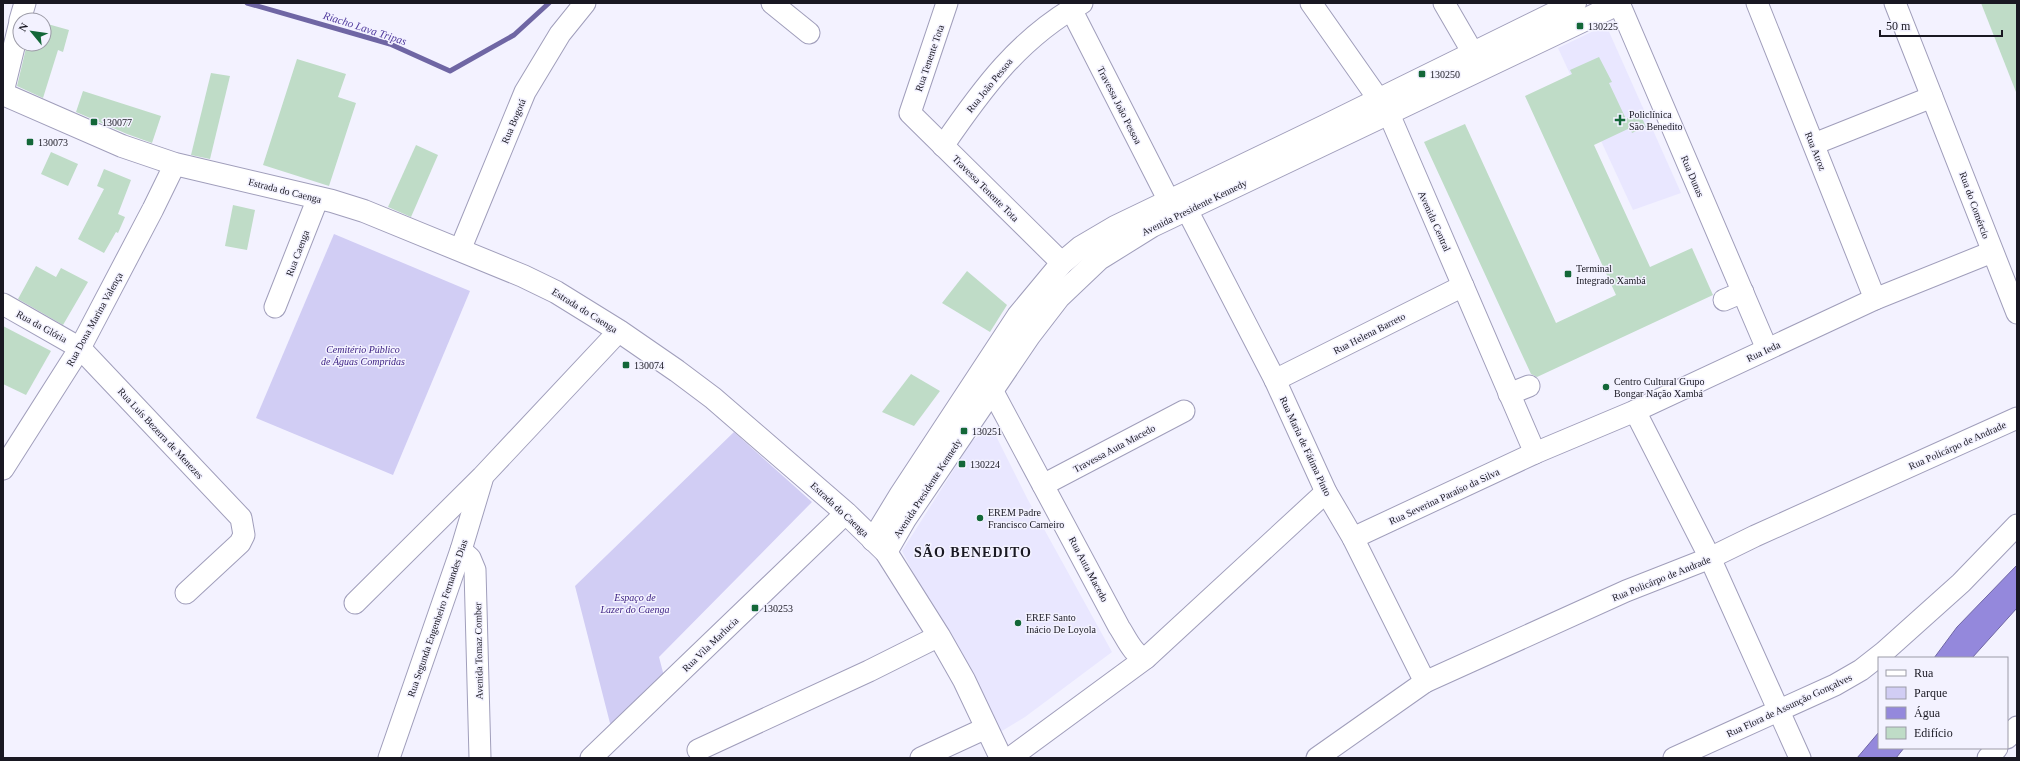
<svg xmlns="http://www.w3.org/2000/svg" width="2020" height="761" font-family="Georgia,serif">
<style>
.built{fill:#e9e7ff}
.green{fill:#d1cdf4}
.water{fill:#9488dc;stroke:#6f66a4}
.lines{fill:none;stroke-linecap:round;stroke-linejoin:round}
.stream{stroke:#6f66a4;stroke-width:5}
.building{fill:#bfdcc7}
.minor-casing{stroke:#a09ebb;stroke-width:23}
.major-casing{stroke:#a09ebb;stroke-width:24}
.minor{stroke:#fff;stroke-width:21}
.major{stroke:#fff;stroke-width:22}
.poi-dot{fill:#136738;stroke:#f3f2ff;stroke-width:1.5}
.labels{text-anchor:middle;stroke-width:3;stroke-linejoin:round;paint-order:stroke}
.poi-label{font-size:10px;fill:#191822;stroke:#f3f2ff;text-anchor:start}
.street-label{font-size:10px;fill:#191822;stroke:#f3f2ff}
.park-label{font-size:10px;font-style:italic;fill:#3d2283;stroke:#f3f2ff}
.water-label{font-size:11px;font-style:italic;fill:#533d9f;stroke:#f3f2ff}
.district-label{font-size:14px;font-weight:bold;letter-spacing:1px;fill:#191822;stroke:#f3f2ff}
</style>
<rect width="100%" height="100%" fill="#f3f2ff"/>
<g class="built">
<polygon points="1606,25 1681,193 1633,210 1558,48"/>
<polygon points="984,432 994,432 1028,500 1112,652 1025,717 997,734 902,551 972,441"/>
</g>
<g class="green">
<polygon points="334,234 470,291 393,475 256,418"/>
<polygon points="734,432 812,502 659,657 665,680 612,731 575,586"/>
</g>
<g class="water">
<polygon points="2017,565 2017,608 1972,658 1934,658 1957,627"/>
<polygon points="1879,732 1879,748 1904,748 1896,758 1857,758"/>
</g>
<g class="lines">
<polyline class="stream" points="247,3 390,44 450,71 514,35 549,3"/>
</g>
<g class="building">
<polygon points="1981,3 2017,3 2017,92 2016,92"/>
<polygon points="44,23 69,30 63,52 58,50 43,98 17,86 27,44 44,44"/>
<polygon points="1599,57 1612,82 1609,83 1626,119 1639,111 1646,127 1632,133 1630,128 1594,145 1650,267 1692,248 1713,295 1537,377 1531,374 1424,142 1465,124 1556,323 1616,295 1525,96 1572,74 1570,70"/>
<polygon points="297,59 346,74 338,97 356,103 329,186 263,165"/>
<polygon points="211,73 230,76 210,159 191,155"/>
<polygon points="83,91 161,116 152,143 127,134 76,112"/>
<polygon points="416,145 438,155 411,217 388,207"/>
<polygon points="51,152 78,164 68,186 41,174"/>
<polygon points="104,169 131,180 118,214 125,217 118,233 116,232 104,253 78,239 104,189 97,186"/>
<polygon points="233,205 255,210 247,250 225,246"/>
<polygon points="36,266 56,277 61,268 88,282 63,325 18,299"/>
<polygon points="967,271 1007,305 990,332 942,303"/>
<polygon points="3,326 51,351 26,395 3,384"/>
<polygon points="911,374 940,391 914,426 882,412"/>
</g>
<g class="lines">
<g class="minor-casing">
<g id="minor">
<polyline points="772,3 809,33"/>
<polyline points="947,3 910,113 1062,263"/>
<polyline points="1311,3 1389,114 1535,453"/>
<polyline points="1444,3 1473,53"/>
<polyline points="1619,3 1767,349"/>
<polyline points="1757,3 1875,299"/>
<polyline points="1895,3 2017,313"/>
<polyline points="1071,9 1169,201"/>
<polyline points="20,20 25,3"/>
<polyline points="3,92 20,22"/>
<polyline points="1814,144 1932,97"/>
<path d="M943 146C982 89 1019 38 1082 3"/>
<polyline points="1187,210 1275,380 1326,492 1353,538 1425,682"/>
<polyline points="460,250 525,92 560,34 585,3"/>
<polyline points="1724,300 1743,292"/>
<polyline points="3,304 80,348 241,518 244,535 240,543 186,593"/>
<polyline points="275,307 318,198"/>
<polyline points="1275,380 1463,286"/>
<path d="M992 390 1119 627C1126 637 1133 656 1146 658L1326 492"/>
<polyline points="1509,394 1529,386"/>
<polyline points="1635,411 1710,558 1800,758"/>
<polyline points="3,469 80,348 153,209 175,164"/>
<polyline points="1043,485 1184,411"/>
<polyline points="1353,538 1535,453 1635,411 1875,299 1992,252"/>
<polyline points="461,550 470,558 475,570 480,758"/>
<polyline points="355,603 482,477 619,331"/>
<polyline points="2007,738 2017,727"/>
<polyline points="698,750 869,671 939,636"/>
<polyline points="389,758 461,550 482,480"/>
<polyline points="591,758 846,513"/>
<polyline points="921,758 986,728"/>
<polyline points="1010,758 1146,658"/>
<polyline points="1317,758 1425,682 1626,591 1710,558 1755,536 2017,418"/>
<polyline points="1674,758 1835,685 1861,670 1884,652 1961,583 2017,525"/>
<polyline points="1988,758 1997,748"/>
</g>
</g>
<g class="major-casing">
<g id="major">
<polyline points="3,94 122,146 175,164 332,201 364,211 523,276 556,292 619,331 677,371 713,398 846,513 886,552 939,636 964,680 1001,758"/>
<polyline points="873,540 901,494 1018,316 1062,263 1081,247 1115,227 1325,126 1575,3"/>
<polyline points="886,552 905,519 1029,336 1059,297 1099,259 1152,226 1620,3"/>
</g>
</g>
<use href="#minor" class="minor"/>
<use href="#major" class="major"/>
</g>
<g class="poi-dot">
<rect x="1576" y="22" width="8" height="8" rx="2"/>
<rect x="1418" y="70" width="8" height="8" rx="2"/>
<path d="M1618 114h4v4h4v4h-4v4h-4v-4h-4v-4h4z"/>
<rect x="90" y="118" width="8" height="8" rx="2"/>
<rect x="26" y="138" width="8" height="8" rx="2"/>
<rect x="1564" y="270" width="8" height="8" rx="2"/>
<rect x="622" y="361" width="8" height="8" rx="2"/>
<circle cx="1606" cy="387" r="4"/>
<rect x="960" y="427" width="8" height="8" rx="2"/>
<rect x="958" y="460" width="8" height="8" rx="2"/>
<circle cx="980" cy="518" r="4"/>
<rect x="751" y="604" width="8" height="8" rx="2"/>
<circle cx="1018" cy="623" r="4"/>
</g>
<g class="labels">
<g class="poi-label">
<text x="1588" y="30">130225</text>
<text x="1430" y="78">130250</text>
<text x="1629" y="118">Policlínica<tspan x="1629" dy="12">São Benedito</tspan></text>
<text x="102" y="126">130077</text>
<text x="38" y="146">130073</text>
<text x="1576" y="272">Terminal<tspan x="1576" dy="12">Integrado Xambá</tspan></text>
<text x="634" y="369">130074</text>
<text x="1614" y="385">Centro Cultural Grupo<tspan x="1614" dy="12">Bongar Nação Xambá</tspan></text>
<text x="972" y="435">130251</text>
<text x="970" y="468">130224</text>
<text x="988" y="516">EREM Padre<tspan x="988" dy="12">Francisco Carneiro</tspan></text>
<text x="763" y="612">130253</text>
<text x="1026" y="621">EREF Santo<tspan x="1026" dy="12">Inácio De Loyola</tspan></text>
</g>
<g class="street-label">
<text transform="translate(929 58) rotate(-71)" y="4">Rua Tenente Tota</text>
<text transform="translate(989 85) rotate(-51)" y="4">Rua João Pessoa</text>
<text transform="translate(1120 105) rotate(63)" y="4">Travessa João Pessoa</text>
<text transform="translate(513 121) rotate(-67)" y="4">Rua Bogotá</text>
<text transform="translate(1816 151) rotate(68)" y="4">Rua Atroz</text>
<text transform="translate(1693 176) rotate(67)" y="4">Rua Dunas</text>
<text transform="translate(986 188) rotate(45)" y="4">Travessa Tenente Tota</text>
<text transform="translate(285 190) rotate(14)" y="4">Estrada do Caenga</text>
<text transform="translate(1975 205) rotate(70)" y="4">Rua do Comércio</text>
<text transform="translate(1194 207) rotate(-26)" y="4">Avenida Presidente Kennedy</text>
<text transform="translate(1435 221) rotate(66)" y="4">Avenida Central</text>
<text transform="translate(297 253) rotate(-69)" y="4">Rua Caenga</text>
<text transform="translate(585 310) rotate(32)" y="4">Estrada do Caenga</text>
<text transform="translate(94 319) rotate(-61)" y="4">Rua Dona Marina Valença</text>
<text transform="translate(42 326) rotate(29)" y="4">Rua da Glória</text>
<text transform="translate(1369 333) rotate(-27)" y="4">Rua Helena Barreto</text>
<text transform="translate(1763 351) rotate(-25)" y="4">Rua Ieda</text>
<text transform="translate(161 433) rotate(47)" y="4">Rua Luís Bezerra de Menezes</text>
<text transform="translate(1957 445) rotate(-24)" y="4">Rua Policárpo de Andrade</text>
<text transform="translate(1306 446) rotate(65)" y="4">Rua Maria de Fátima Pinto</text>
<text transform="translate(1114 448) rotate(-28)" y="4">Travessa Auta Macedo</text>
<text transform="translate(927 488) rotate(-57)" y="4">Avenida Presidente Kennedy</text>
<text transform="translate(1444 496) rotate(-25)" y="4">Rua Severina Paraíso da Silva</text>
<text transform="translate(840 509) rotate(43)" y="4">Estrada do Caenga</text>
<text transform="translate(1089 569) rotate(62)" y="4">Rua Auta Macedo</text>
<text transform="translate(1661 578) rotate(-22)" y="4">Rua Policárpo de Andrade</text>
<text transform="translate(437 618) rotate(-71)" y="4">Rua Segunda Engenheiro Fernandes Dias</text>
<text transform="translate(710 644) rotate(-44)" y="4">Rua Vila Marlucia</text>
<text transform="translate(478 651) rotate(-91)" y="4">Avenida Tomaz Comber</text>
<text transform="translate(1789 705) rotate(-25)" y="4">Rua Flora de Assunção Gonçalves</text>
</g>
<g class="park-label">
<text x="363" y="353">Cemitério Público<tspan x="363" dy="12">de Águas Compridas</tspan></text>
<text x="635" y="601">Espaço de<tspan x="635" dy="12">Lazer do Caenga</tspan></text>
</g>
<g class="water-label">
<text transform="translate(365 28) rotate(18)" y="4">Riacho Lava Tripas</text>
</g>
<g class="district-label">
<text x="973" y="557">SÃO BENEDITO</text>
</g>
</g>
<rect width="2020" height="761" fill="none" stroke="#191822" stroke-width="8"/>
<rect x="1878" y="657" width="130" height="92" fill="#f3f2ff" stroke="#9c9ba7"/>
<rect x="1886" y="670" width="20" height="6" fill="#ffffff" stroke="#9c9ba7"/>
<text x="1914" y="677" font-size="12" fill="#191822">Rua</text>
<rect x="1886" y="687" width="20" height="12" fill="#d1cdf4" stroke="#9c9ba7"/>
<text x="1914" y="697" font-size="12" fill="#191822">Parque</text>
<rect x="1886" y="707" width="20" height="12" fill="#9488dc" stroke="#9c9ba7"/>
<text x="1914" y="717" font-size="12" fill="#191822">Água</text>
<rect x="1886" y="727" width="20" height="12" fill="#bfdcc7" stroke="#9c9ba7"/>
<text x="1914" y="737" font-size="12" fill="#191822">Edifício</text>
<g transform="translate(32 32) rotate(299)"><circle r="19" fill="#f3f2ff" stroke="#9c9ba7"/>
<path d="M0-3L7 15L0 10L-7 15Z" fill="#136738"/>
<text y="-6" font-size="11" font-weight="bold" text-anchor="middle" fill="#191822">N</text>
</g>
<path d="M1880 30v6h122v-6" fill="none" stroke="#191822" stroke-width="2"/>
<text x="1886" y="30" font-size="12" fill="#191822" stroke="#f3f2ff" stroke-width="3" paint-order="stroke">50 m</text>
</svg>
